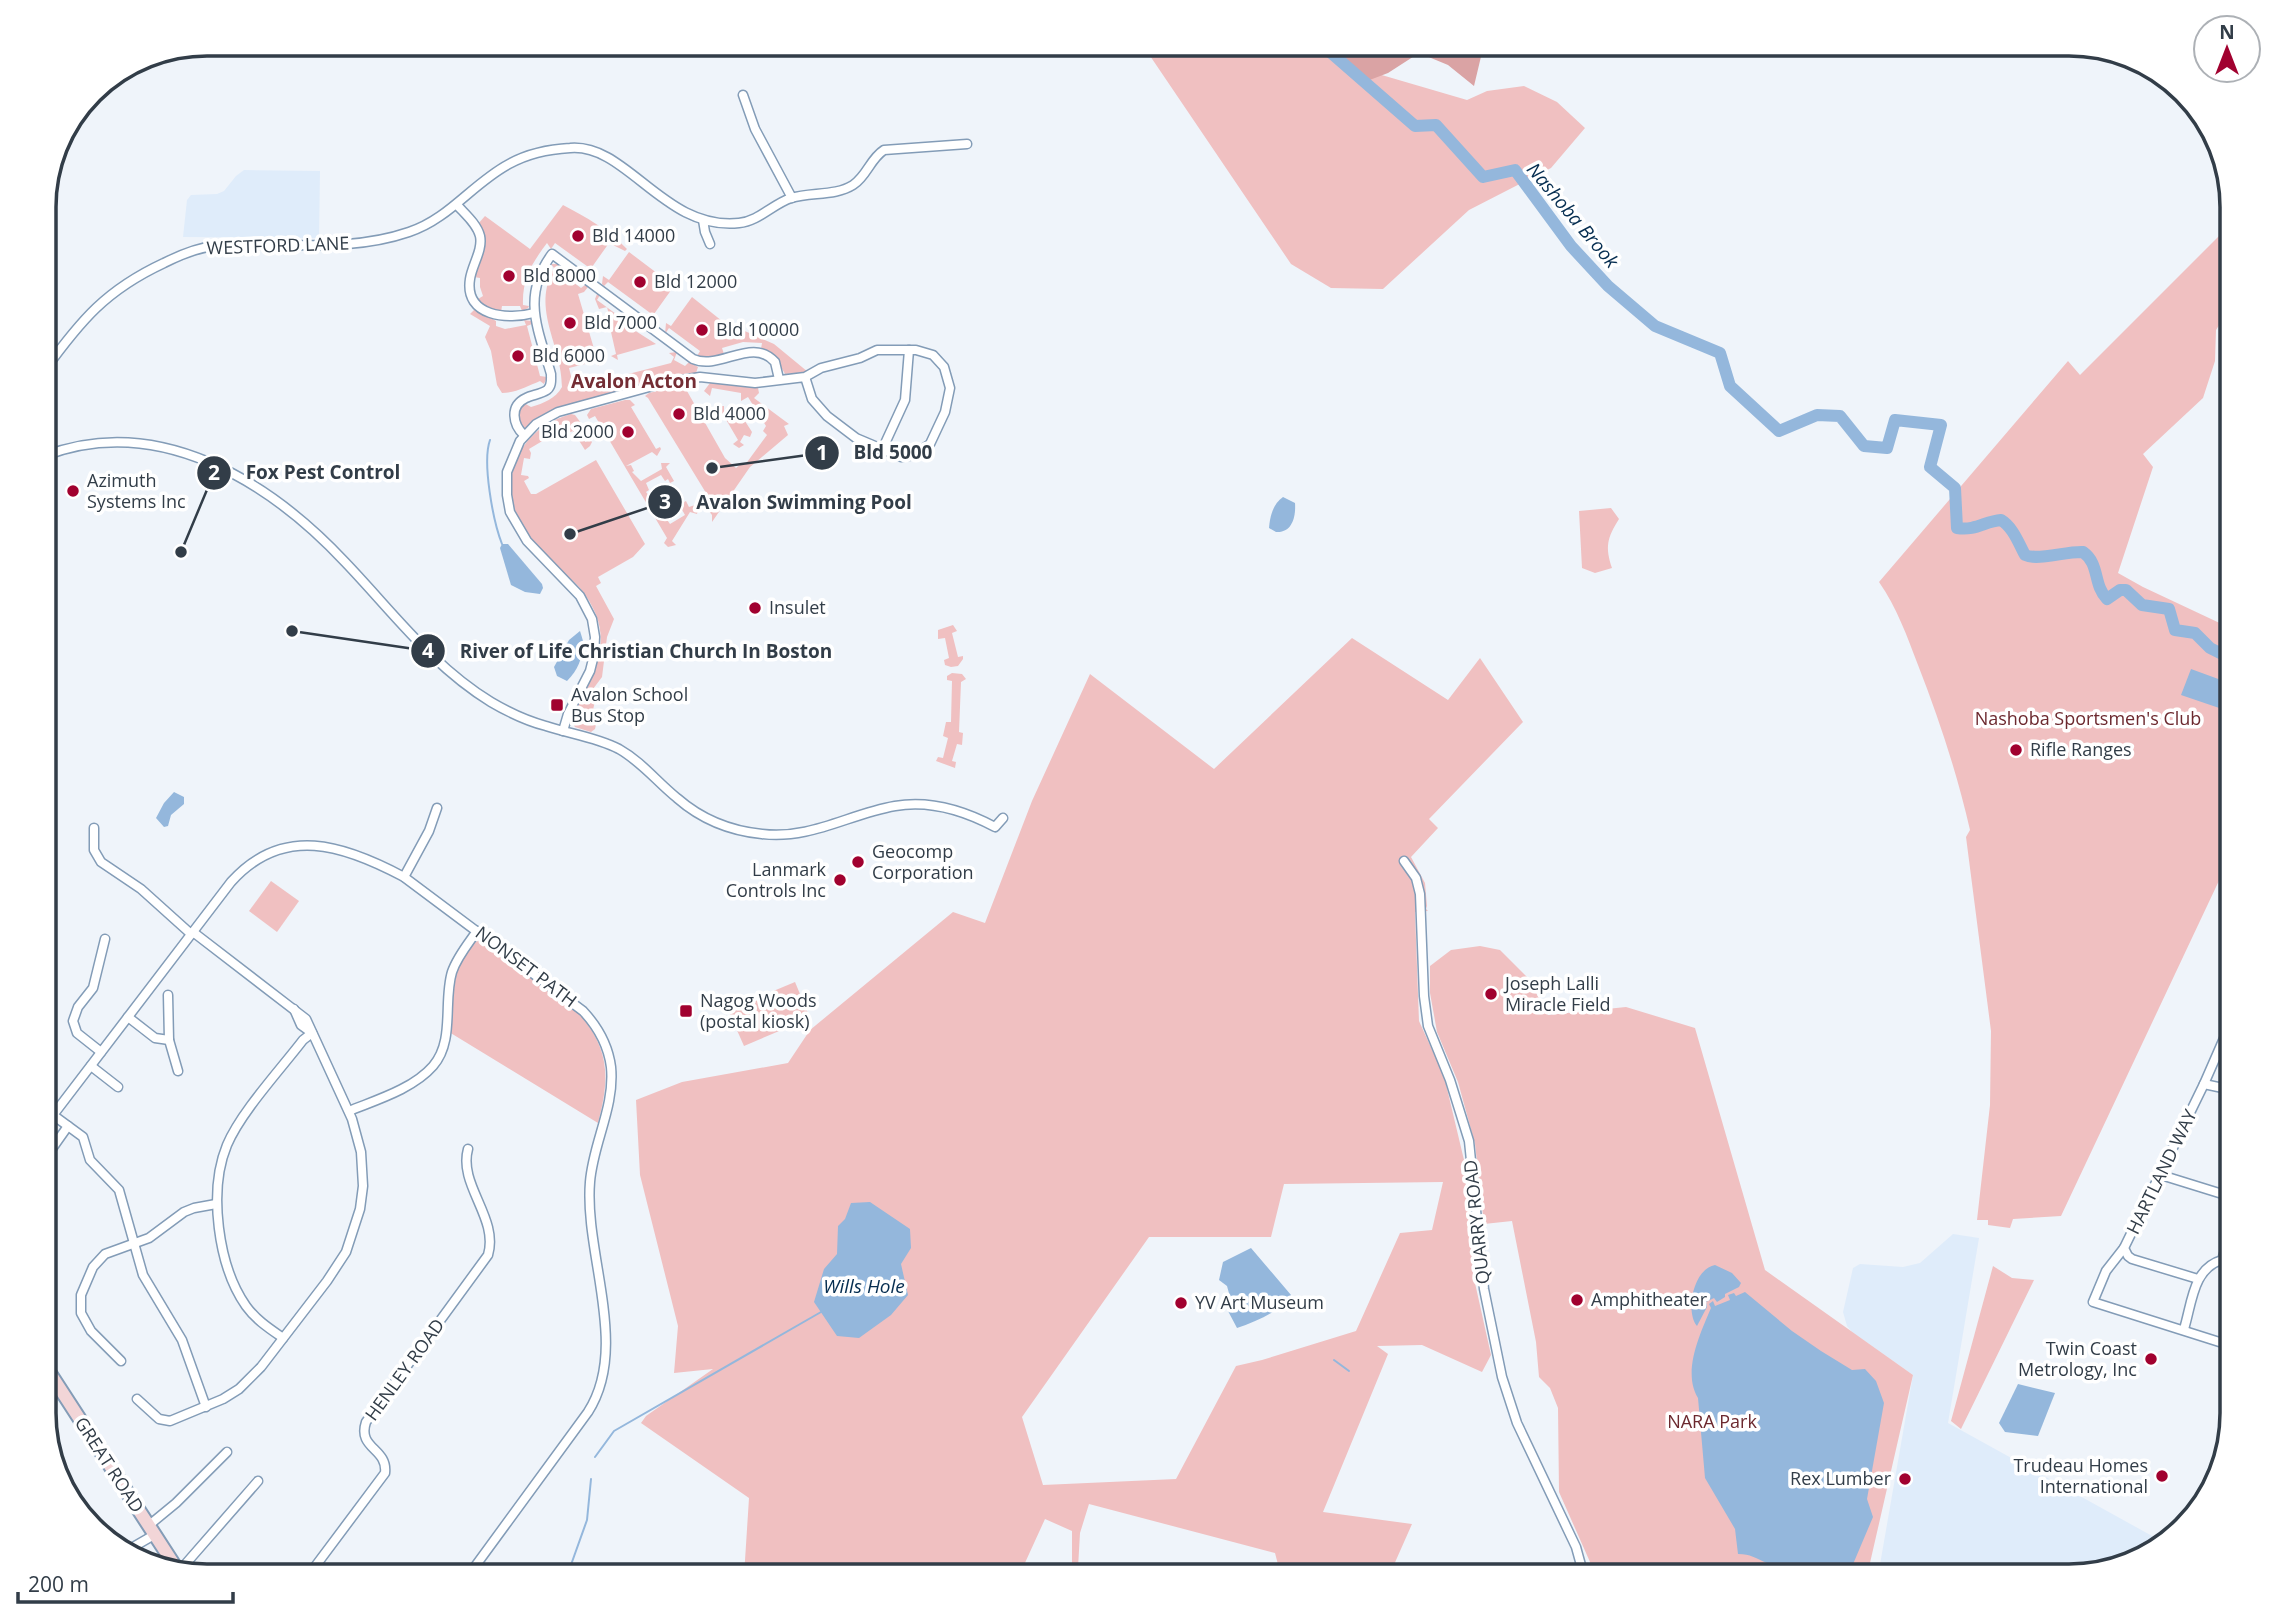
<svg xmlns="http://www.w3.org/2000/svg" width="2276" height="1620" font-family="'Open Sans',sans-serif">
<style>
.built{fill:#dfecfa}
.green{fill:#f0c0c1;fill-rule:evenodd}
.forest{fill:#daa3a4}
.water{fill:#94b7dc}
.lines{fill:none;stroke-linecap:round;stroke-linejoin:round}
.stream{stroke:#94b7dc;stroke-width:2}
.river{stroke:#94b7dc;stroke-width:12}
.minor-casing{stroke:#839cb7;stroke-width:11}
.secondary-casing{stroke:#839cb7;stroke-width:16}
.minor{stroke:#fff;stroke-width:8}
.secondary{stroke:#f2d5d7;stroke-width:12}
.poi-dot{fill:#a1012f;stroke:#fff;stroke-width:2.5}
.labels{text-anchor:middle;stroke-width:7;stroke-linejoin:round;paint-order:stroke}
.poi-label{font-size:18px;fill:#323d48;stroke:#fff;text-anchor:start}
.street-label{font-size:18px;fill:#323d48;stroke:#fff}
.park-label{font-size:18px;fill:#6c292f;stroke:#fff}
.water-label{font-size:19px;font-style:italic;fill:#052d50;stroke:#fff}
.neighbourhood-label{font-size:19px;font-weight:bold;fill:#742d34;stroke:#fff}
.rim{fill:none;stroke:#323d48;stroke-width:3.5}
.leader{fill:none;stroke:#323d48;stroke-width:2.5}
.callout-dot{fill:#323d48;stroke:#fff;stroke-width:2.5}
.mark-label{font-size:21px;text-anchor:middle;font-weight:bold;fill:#fff}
.callout-label{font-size:19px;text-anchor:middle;font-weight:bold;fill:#323d48;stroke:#fff;stroke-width:7;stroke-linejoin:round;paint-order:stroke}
</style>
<rect width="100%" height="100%" fill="#eff4fa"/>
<g class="built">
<polygon points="244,170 320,171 319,238 183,237 187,200 191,195 217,194 224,191 236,176"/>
<polygon points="1953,1234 1979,1238 1948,1423 2163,1542 2142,1559 2069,1576 1878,1576 1913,1375 1852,1332 1847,1326 1843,1312 1853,1268 1860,1264 1903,1267 1920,1263"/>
</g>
<g class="green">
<polygon points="1142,44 1425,44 1368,71 1467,100 1487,91 1524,86 1557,102 1585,128 1551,168 1469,210 1383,289 1331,288 1291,264"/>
<path d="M563 205C587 218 608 229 627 249L625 251 609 243 592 267 597 271 590 275 591 269 555 243 551 249 547 243C532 263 522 279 523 305L529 306 528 308 522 311 520 306H502L501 312 485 306 478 299 483 296 480 287V278L474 277 483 249 478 224 485 216 530 249Z"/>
<path d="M2232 223V305L2216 330 2215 361 2203 398 2143 454 2153 467 2118 573 2143 587 2226 626 2232 586V853L2061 1216 2013 1219 2010 1228 1988 1225V1220H1977L1990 1105 1991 1031 1966 837 1970 830C1957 773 1939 719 1918 665 1907 636 1897 608 1879 582L2068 361 2080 375Z"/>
<polygon points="629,252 674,286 654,314 658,317 653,321 650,321 653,315 608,282 604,286 602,284 603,276 609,280"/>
<path d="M551 264H559L556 269 581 288 585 285 588 287 584 292 578 294 597 359H603L598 366 597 361 569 368 574 388 671 363 674 357 669 353 677 352 674 360 685 366 689 362 698 367 696 373 670 377 559 407 542 415 525 428 521 426C517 418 518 410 524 403L531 407C544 403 555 399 562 387 562 344 531 310 554 268Z"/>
<polygon points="597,294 600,295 597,300 635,328 634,330 656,344 617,355 618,360 611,356 616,354 611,332 613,331 607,307 599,309 595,299"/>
<path d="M692 297 722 321 774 344 808 372 785 374 775 356 761 349 762 343 743 342 722 348 724 354C715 359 707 358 697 356L700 351 669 328 665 334 666 323 671 326Z"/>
<path d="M475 309 496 321V326L505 329 526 325 524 320 531 321 532 324 527 326 540 376 547 377 544 384 540 381C528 386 515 393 502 393L497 385 491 351 485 337 490 326 470 314Z"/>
<polygon points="690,383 693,385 687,391 725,458 736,468 741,464 745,465 767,435 763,431 766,426 748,397 741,401 741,393 712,388 710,396 704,391 710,383 758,388 759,393 754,398 789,424 784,426 788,435 750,467 712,522 712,515 708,510 714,506 648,398 645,396 649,393"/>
<polygon points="625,400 630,400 635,405 631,407 656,449 660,447 661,449 657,456 652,452 626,466 631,465 634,471 632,472 641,481 662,469 661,463 670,463 666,467 674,481 670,483 668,479 665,481 661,475 646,483 649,490 646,492 649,496 647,498 649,500 652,498 656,500 660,512 657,514 658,517 665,517 670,524 685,515 681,508 684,506 682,503 686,501 689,507 695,505 698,510 697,514 690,512 672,541 676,545 668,547 664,543 667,538 595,416 589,419 587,415 591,409"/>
<polygon points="715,406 724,406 724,412 729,411 730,406 736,407 752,432 750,437 744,435 740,442 744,445 739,448 733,444 738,440 721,411 715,413"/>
<path d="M571 414 575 415 581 423 576 426 585 442 590 440 592 442 590 446 585 450 573 431 568 433 564 428 529 449 531 453 530 459 524 458 521 475 528 476 529 478 524 481 531 494H536L596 460 645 544 633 557 598 577 601 583 596 586 614 619 607 637 602 677 593 689 595 701 593 710 598 716 595 729 591 732 575 727 571 721C592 670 621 640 580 588 563 571 541 553 527 534 493 486 516 429 571 414Z"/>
<path d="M1611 508 1619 519C1607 538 1605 547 1612 568L1595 573 1582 568 1579 511Z"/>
<polygon points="953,625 957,631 952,633 958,657 963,656 963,659 958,666 951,667 945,665 944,660 949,658 945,638 938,639 938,630"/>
<path d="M1352 638 1448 700 1480 658 1523 722 1429 819 1438 828 1411 857 1425 883 1427 906 1426 909 1428 911 1415 912 1419 1021 1444 1076 1464 1160 1473 1274 1491 1355 1482 1372 1422 1345 1377 1346 1388 1354 1323 1512 1412 1524 1389 1576H1281L1275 1553 1089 1504 1080 1533 1078 1568 1072 1569V1531L1045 1519 1019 1576H744L749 1498 641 1423 646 1416 713 1369 674 1373 678 1326 640 1175 636 1100 682 1082 788 1063 810 1030 953 912 985 923 1032 801 1090 674 1214 769ZM1443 1182 1432 1230 1400 1233 1356 1331 1262 1360 1236 1366 1176 1479 1043 1485 1022 1417 1149 1237H1271L1284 1184Z"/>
<polygon points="952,673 962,674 966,679 961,682 959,732 963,733 962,745 957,744 952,761 956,762 955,768 936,761 938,757 943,758 948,738 943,736 946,722 951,722 952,681 947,680 947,676"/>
<polygon points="271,881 299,901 277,932 249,911"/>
<path d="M480 940 578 1012C610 1049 610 1078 598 1123L449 1032C451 1007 451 951 480 940Z"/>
<polygon points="1480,946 1500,950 1528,978 1548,1015 1626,1007 1695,1028 1765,1270 1913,1375 1867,1576 1592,1576 1590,1562 1559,1492 1558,1408 1550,1388 1539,1377 1536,1342 1512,1221 1484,1224 1475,1144 1458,1082 1437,1032 1430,993 1430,966 1451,950"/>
<polygon points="795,982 810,1018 744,1046 728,1010"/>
<polygon points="1993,1266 2012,1278 2034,1280 1961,1429 1951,1421"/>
</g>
<polygon class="forest" points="1327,44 1364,44 1370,49 1375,44 1484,44 1474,86 1448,65 1419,53 1388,73 1367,81"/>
<g class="water">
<path d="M1283 497 1295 503C1296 517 1292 533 1276 532L1269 528C1270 516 1273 504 1283 497Z"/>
<polygon points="502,544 508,544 542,584 543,588 540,594 525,592 511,585 500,548"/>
<path d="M580 631 584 644C581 659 579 669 567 681L557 676 554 667 569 640Z"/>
<polygon points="2191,669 2232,684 2232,700 2228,711 2181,695"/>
<polygon points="174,792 184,797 184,804 171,815 168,826 164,827 156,818 164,803"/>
<polygon points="870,1202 910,1229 911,1248 901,1264 908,1295 891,1315 859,1338 837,1336 814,1302 824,1269 837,1254 838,1226 845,1219 851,1203"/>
<path d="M1251 1248 1291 1295C1280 1312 1256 1321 1237 1328L1228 1311 1230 1297 1227 1286 1219 1280 1223 1262Z"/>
<path d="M1715 1265 1732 1273 1741 1283 1739 1287 1725 1294V1297L1717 1302 1714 1298 1706 1302 1707 1307 1697 1326C1685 1312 1693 1269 1715 1265Z"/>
<path d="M1745 1292 1792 1331 1821 1351 1852 1370 1865 1369 1876 1381 1884 1403 1867 1499 1873 1517 1848 1576H1787C1779 1566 1778 1569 1767 1563 1755 1558 1751 1554 1738 1554L1735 1529 1705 1478 1698 1398C1682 1372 1700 1334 1711 1308L1709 1304 1713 1301 1715 1306 1730 1300 1728 1295 1734 1293 1736 1296Z"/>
<polygon points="2018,1384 2055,1393 2038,1436 2005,1432 1999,1423"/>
</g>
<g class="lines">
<g class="stream">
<path d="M490 440C482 462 493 521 502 544"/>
<polyline points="1334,1360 1349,1371"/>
<polyline points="595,1457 614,1431 821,1312"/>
<polyline points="567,1576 587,1520 591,1479"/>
</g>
<path class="river" d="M1321 44 1415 126 1436 125 1483 177 1515 170 1571 246 1608 286 1655 326 1720 353 1730 386 1779 431 1817 415 1840 416 1864 446 1887 448 1895 420 1941 425 1930 467 1955 488 1957 528C1976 531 1985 521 2001 520 2013 527 2019 544 2025 555 2037 561 2067 551 2083 552 2100 564 2093 585 2107 599L2120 590H2126L2142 605 2169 609 2175 630 2195 633 2210 648 2232 659"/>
<g class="minor-casing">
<g id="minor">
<polyline points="743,95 755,129 792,198"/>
<path d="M457 205C465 214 477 224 480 236 483 250 472 265 470 279 464 317 508 320 534 313"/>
<polyline points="703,220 705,232 710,244"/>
<path d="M44 371C81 320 106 290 164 263 180 255 196 248 214 246 279 241 345 254 409 232 449 219 473 183 509 164 527 154 551 149 570 148 627 143 664 231 739 223 759 221 773 204 791 198 811 192 836 196 853 185 867 176 870 159 884 150L967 144"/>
<path d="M524 435C513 425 509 406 526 398 532 395 541 394 547 390 552 386 551 380 551 374 538 329 521 296 552 254L693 359C720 371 752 336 775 362L779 379"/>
<polyline points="882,450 905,400 909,350"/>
<path d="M44 456C158 412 269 481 345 562 392 611 432 666 491 702 508 712 527 721 546 726 570 734 596 737 619 749 642 762 657 782 677 798 701 819 731 831 762 834 810 840 849 814 895 806 929 800 965 811 995 827L1003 818"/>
<polyline points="563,731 568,714 590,671 594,655 595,637 592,619 580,596 527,541 510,512 507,495 507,472 520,441 536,424 558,412 664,383 700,377 755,383 805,377 821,368 860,358 877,350 916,350 933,355 944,367 950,388 945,412 930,444 914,455 901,457 856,438 827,416 812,399 805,377"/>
<polyline points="94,828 94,850 101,862 141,889 191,934"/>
<polyline points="1404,861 1416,878 1420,894 1424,996 1428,1026 1450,1080 1469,1141 1484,1289 1502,1377 1517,1423 1576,1547 1584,1576"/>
<polyline points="404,877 429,831 437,808"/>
<polyline points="168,995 169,1040 178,1071"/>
<polyline points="294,1009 301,1025 312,1033"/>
<polyline points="128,1017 155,1038 169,1040"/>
<polyline points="101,1052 77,1033 73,1021 78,1007 93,988 105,939"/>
<polyline points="91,1066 118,1087"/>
<polyline points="2204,1084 2232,1020"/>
<path d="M349 1111C376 1100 413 1089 433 1066 455 1041 443 1001 452 972 457 957 468 944 477 931"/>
<polyline points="53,1115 83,1137 90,1160 119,1190 143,1275 182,1340 206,1407"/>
<path d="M44 1127 231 882C283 824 344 845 404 877L583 1011C598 1027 608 1044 611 1067 615 1107 593 1143 590 1182 584 1254 630 1347 588 1412L468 1576"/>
<polyline points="44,1160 68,1126"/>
<polyline points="2161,1175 2232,1197"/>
<polyline points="2124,1248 2106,1271 2093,1302 2232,1346"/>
<polyline points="2198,1279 2132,1259 2128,1256 2124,1248 2204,1084 2232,1090"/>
<path d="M2184 1329C2192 1303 2193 1268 2222 1260L2232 1229"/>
<path d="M283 1338C270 1329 256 1320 246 1306 218 1266 208 1191 227 1145 241 1112 280 1070 303 1040L312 1033"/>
<polyline points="121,1361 91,1331 81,1313 81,1295 93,1267 105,1254 149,1238 184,1212 194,1208 216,1204"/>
<polyline points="137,1399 159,1419 170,1421 223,1399 239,1389 261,1367 327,1281 346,1252 360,1209 363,1186 361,1152 352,1119 306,1019 193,932"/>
<polyline points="148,1526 176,1503 227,1452"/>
<polyline points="128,1550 154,1535"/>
<polyline points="182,1568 258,1481"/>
<path d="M308 1576 385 1473C388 1448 357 1449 366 1422L488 1255C499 1218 458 1185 468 1149"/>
<polyline points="705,1576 705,1573"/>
<polyline points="1070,1576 1080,1574 1087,1576"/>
</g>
</g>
<g class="secondary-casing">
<polyline id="secondary" points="44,1364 175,1566"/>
</g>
<use href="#minor" class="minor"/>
<use href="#secondary" class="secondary"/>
</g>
<g class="poi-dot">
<circle cx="578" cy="236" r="7"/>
<circle cx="509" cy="276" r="7"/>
<circle cx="640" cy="282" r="7"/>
<circle cx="570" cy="323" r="7"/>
<circle cx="702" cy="330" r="7"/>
<circle cx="518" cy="356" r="7"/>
<circle cx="679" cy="414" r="7"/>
<circle cx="628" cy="432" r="7"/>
<circle cx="73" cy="491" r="7"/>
<circle cx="755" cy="608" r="7"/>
<rect x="550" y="698" width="14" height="14" rx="3.5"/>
<circle cx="2016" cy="750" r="7"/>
<circle cx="858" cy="862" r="7"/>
<circle cx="840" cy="880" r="7"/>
<circle cx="1491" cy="994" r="7"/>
<rect x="679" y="1004" width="14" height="14" rx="3.5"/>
<circle cx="1577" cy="1300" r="7"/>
<circle cx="1181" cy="1303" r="7"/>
<circle cx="2151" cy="1359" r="7"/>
<circle cx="2162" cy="1476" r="7"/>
<circle cx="1905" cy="1479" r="7"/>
</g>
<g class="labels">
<g class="poi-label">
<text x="592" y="242">Bld 14000</text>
<text x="523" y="282">Bld 8000</text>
<text x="654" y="288">Bld 12000</text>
<text x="584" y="329">Bld 7000</text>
<text x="716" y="336">Bld 10000</text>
<text x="532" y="362">Bld 6000</text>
<text x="693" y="420">Bld 4000</text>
<text x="614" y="438" text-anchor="end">Bld 2000</text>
<text x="87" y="487">Azimuth<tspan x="87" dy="21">Systems Inc</tspan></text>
<text x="769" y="614">Insulet</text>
<text x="571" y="701">Avalon School<tspan x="571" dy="21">Bus Stop</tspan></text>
<text x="2030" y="756">Rifle Ranges</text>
<text x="872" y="858">Geocomp<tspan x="872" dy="21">Corporation</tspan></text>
<text x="826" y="876" text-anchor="end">Lanmark<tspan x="826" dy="21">Controls Inc</tspan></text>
<text x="1505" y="990">Joseph Lalli<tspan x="1505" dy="21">Miracle Field</tspan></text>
<text x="700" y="1007">Nagog Woods<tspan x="700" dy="21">(postal kiosk)</tspan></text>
<text x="1591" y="1306">Amphitheater</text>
<text x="1195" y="1309">YV Art Museum</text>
<text x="2137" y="1355" text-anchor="end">Twin Coast<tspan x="2137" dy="21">Metrology, Inc</tspan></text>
<text x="2148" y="1472" text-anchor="end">Trudeau Homes<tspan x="2148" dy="21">International</tspan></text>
<text x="1891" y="1485" text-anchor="end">Rex Lumber</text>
</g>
<g class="street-label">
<text transform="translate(278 246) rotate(-2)" y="6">WESTFORD LANE</text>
<text transform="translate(526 967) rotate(37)" y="6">NONSET PATH</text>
<text transform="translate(2162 1172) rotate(-64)" y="6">HARTLAND WAY</text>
<text transform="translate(1477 1222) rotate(-96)" y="6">QUARRY ROAD</text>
<text transform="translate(405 1370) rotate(-54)" y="6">HENLEY ROAD</text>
<text transform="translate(109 1465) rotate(57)" y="6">GREAT ROAD</text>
</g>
<g class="park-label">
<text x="2088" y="725">Nashoba Sportsmen's Club</text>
<text x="1712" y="1428">NARA Park</text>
</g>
<g class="water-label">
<text transform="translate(1573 215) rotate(50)" y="7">Nashoba Brook</text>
<text x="864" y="1293">Wills Hole</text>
</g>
<g class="neighbourhood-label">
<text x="634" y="388">Avalon Acton</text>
</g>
</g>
<path d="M0 0H2276V1620H0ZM207 56H2069A151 151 0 0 1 2220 207V1413A151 151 0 0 1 2069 1564H207A151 151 0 0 1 56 1413V207A151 151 0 0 1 207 56Z" fill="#fff" fill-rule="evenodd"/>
<path class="rim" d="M207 56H2069A151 151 0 0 1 2220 207V1413A151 151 0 0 1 2069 1564H207A151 151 0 0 1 56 1413V207A151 151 0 0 1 207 56Z"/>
<path class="leader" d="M712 468L822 453M181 552L214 473M570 534L665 502M292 631L428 651"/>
<g class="callout-dot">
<circle cx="712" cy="468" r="7"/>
<circle cx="181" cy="552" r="7"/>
<circle cx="570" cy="534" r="7"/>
<circle cx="292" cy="631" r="7"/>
<circle cx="822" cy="453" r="18"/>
<circle cx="214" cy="473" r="18"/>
<circle cx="665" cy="502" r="18"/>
<circle cx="428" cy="651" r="18"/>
</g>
<g class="mark-label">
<text x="822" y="460">1</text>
<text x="214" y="480">2</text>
<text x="665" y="509">3</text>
<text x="428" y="658">4</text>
</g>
<g class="callout-label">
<text x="893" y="459">Bld 5000</text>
<text x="323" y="479">Fox Pest Control</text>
<text x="804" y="509">Avalon Swimming Pool</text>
<text x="646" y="658">River of Life Christian Church In Boston</text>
</g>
<g transform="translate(2227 49)"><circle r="33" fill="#ffffff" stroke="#adb1b6" stroke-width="2"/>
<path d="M0-5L12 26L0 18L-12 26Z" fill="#a1012f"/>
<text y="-10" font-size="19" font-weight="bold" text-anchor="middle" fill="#323d48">N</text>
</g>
<path d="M18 1592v10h215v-10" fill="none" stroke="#323d48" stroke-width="3.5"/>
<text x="28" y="1592" font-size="21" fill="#323d48" stroke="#ffffff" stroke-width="5" paint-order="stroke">200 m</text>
</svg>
